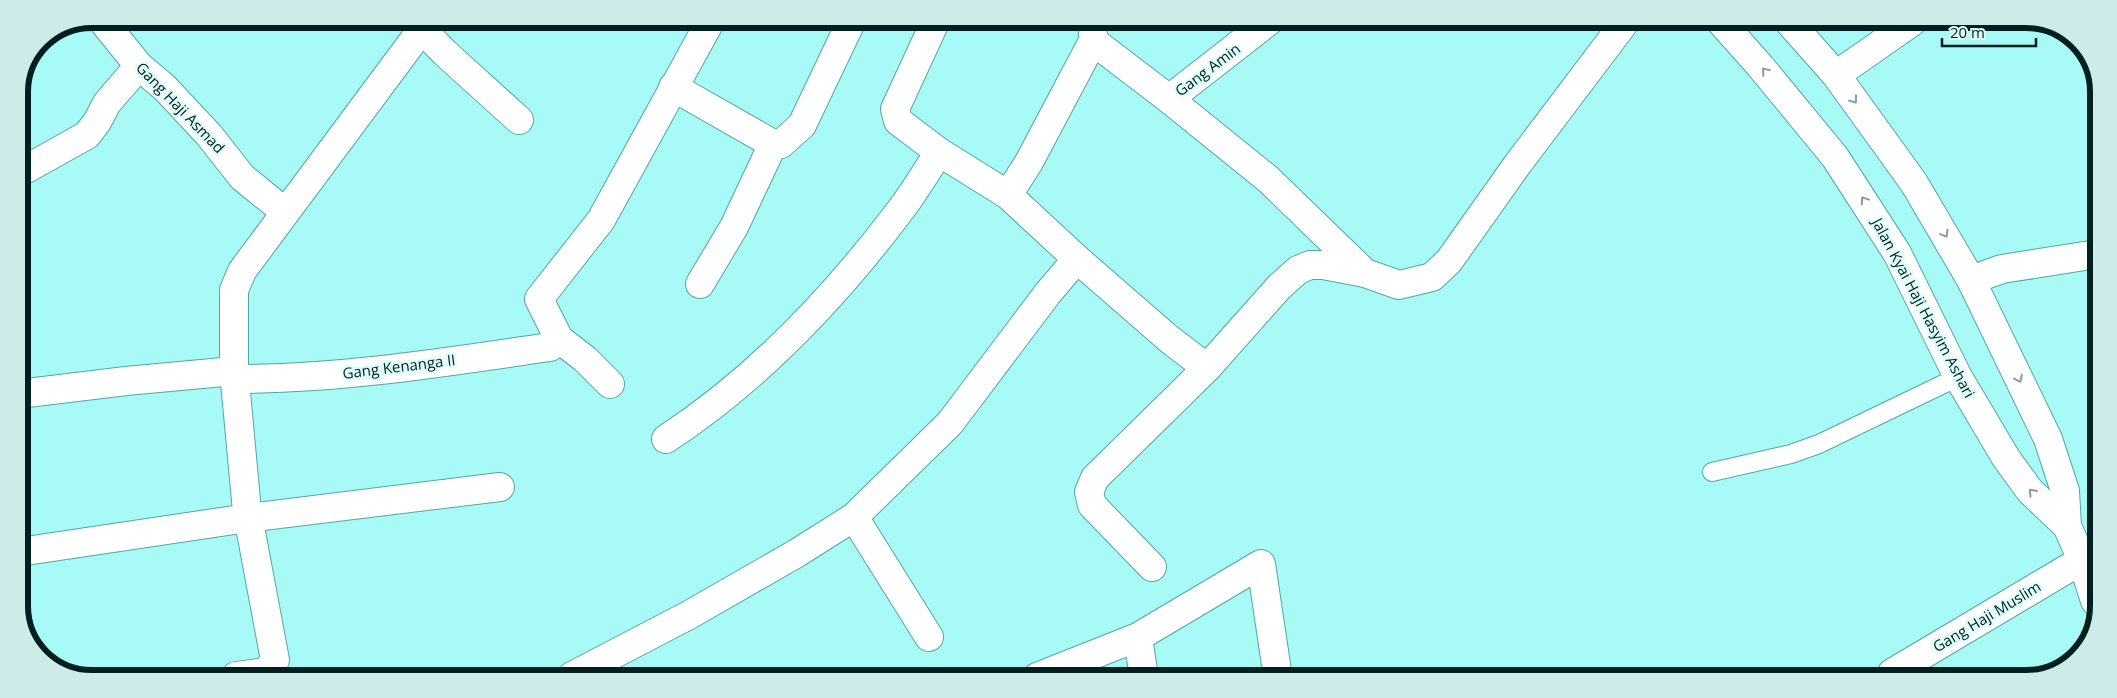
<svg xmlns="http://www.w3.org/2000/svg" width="2117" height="698" font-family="'Open Sans',sans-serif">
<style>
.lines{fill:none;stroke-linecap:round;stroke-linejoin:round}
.lane-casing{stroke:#54a6a3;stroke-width:20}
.street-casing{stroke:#54a6a3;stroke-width:30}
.primary-casing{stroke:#54a6a3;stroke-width:30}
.lane{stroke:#fff;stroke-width:18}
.street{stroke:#fff;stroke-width:28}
.primary{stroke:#fff;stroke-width:28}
.oneway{stroke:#8c9a9a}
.labels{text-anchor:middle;stroke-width:5;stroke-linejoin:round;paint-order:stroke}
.street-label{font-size:15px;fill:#001f1e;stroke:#defdfb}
.rim{fill:none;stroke:#001f1e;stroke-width:6}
</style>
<rect width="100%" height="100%" fill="#a8faf6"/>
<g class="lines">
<g class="lane-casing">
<polyline id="lane" points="1712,472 1791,454 1819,444 1958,377"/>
</g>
<g class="street-casing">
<g id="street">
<polyline points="101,19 139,66 165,88 209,135 242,177 285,212"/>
<polyline points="412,19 445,53 519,120"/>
<polyline points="936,20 895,109 898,121 939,152 1008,195 1077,259"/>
<polyline points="1093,41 1169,99 1268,179 1365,273"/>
<polyline points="1836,75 1912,22"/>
<polyline points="673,87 773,144"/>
<polyline points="1169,99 1269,21"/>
<polyline points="19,173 87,135 97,122 107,103 139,66"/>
<polyline points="1008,195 1029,162 1093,41 1093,21"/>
<polyline points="1971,280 2002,269 2097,254"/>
<polyline points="700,284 734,227 773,144 781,144 802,125 852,20"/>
<path d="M235 379C341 379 446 362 550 347L559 339"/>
<polyline points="610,384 585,359 559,339 539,299 601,220 711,20"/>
<polyline points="19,394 126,381 234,371"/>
<path d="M666 439C756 380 834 298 899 212 914 193 926 172 939 152"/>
<polyline points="854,517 929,637"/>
<polyline points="19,552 248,518 500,487"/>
<polyline points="1152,567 1092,505 1089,492 1095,478 1207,368"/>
<polyline points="1138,637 1144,678"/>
<polyline points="1892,673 2082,560"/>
<polyline points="236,676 266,672 275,660 247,511 234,371 234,290 242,271 422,29 425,19"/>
<polyline points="572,676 689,615 797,553 854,517 950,423 1048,293 1077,259 1169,339 1207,368 1279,287 1298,270 1310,265 1323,265 1365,273 1399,285 1432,277 1449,261 1517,165 1625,22"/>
<polyline points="1037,677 1138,637 1261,564 1278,678"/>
</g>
</g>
<g class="primary-casing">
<g id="primary">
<polyline points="1721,22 1761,67 1835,157 1897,253 1958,377 2006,458 2030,491 2067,526"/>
<polyline points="1789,22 1836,75 1914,183 1971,280 2048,439 2065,491 2067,526 2082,560 2095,601"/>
</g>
</g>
<use href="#lane" class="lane"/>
<use href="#street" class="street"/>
<use href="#primary" class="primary"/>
</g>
<defs><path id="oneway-chevron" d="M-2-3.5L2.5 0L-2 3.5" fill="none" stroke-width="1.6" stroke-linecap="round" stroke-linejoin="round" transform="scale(1.25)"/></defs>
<g class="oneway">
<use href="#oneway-chevron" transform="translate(1765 71) rotate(-130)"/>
<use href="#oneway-chevron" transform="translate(1854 100) rotate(53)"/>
<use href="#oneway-chevron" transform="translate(1864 200) rotate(-124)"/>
<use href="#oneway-chevron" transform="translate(1945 234) rotate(59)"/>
<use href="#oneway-chevron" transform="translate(2019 379) rotate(64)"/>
<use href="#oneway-chevron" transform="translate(2032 492) rotate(-132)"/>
</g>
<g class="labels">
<g class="street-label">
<text transform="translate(1208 70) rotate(-37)" y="5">Gang Amin</text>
<text transform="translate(180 108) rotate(46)" y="5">Gang Haji Asmad</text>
<text transform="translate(1923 308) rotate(62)" y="5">Jalan Kyai Haji Hasyim Ashari</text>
<text transform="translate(399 367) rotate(-7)" y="5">Gang Kenanga II</text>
<text transform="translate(1987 617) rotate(-31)" y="5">Gang Haji Muslim</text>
</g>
</g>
<path d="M0 0H2117V698H0ZM92 28H2026A64 64 0 0 1 2090 92V606A64 64 0 0 1 2026 670H92A64 64 0 0 1 28 606V92A64 64 0 0 1 92 28Z" fill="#ccebe9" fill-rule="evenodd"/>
<path class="rim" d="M92 28H2026A64 64 0 0 1 2090 92V606A64 64 0 0 1 2026 670H92A64 64 0 0 1 28 606V92A64 64 0 0 1 92 28Z"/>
<path d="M1942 38v8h94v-8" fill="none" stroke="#001f1e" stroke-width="2.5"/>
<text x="1950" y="38" font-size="15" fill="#001f1e" stroke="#defdfb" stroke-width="4" paint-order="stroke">20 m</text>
</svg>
